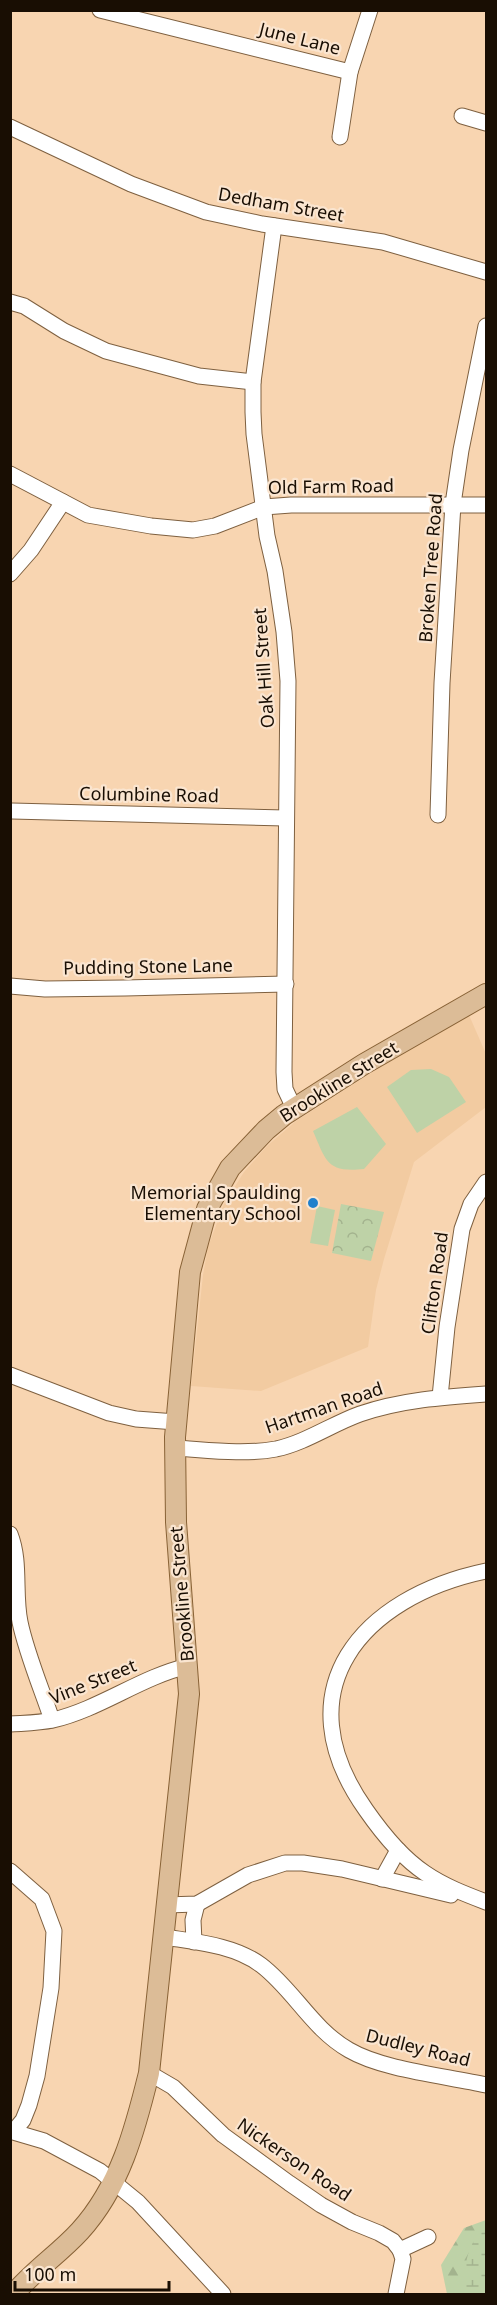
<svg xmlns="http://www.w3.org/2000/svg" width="497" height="2305" font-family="'Noto Sans',sans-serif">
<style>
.built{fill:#f2cba1}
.forest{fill:url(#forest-firs)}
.wetland{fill:url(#wetland-marsh)}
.park{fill:url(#park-crowns)}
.pitch{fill:#bed2a7}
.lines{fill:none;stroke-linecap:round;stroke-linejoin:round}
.minor-casing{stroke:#7e6040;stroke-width:17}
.major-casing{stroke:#886236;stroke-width:22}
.minor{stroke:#fff;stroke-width:15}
.major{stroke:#dcbc97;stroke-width:20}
.poi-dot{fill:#2080cc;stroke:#fae5d0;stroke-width:2}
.labels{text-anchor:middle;stroke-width:4.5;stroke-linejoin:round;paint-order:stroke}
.street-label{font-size:18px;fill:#190e03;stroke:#fae5d0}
.poi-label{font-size:18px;fill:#190e03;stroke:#fae5d0;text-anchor:end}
</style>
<defs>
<pattern id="forest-firs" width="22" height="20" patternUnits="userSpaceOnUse" patternTransform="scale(1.5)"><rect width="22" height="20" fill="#bed2a7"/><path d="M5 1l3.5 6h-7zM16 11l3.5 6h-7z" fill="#a3b38e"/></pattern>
<pattern id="wetland-marsh" width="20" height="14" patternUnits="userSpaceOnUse" patternTransform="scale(1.5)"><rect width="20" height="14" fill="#bed2a7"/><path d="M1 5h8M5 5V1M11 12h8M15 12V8" fill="none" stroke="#a3b38e"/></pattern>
<pattern id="park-crowns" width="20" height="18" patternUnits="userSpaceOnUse" patternTransform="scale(1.5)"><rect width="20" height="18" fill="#bed2a7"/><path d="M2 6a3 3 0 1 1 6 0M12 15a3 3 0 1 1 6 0" fill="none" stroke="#a3b38e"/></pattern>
</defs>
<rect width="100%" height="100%" fill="#f8d5b1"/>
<polygon class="built" points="469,1015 486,1054 486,1107 414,1162 384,1259 376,1290 368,1347 261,1391 191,1386 203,1275 208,1247 224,1204 244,1172 267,1146 296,1121 382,1066"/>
<polygon class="forest" points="486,2220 486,2294 447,2294 441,2265 464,2228"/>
<path class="wetland" d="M482 2232H486V2294H463C464 2275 465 2245 482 2232Z"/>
<polygon class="park" points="341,1204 384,1212 371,1261 332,1253"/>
<g class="pitch">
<polygon points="431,1069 449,1077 466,1102 417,1133 387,1087 411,1070"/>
<path d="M357 1107 386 1144 364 1169C327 1173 326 1161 313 1131Z"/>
<polygon points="317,1206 335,1210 328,1246 310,1243"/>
</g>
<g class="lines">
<g class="minor-casing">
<g id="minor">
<polyline points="100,10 350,72"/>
<polyline points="462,116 486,123"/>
<polyline points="10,127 131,184 206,212 262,224 383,242 486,272"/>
<polyline points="340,137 350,72 370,10"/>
<polyline points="274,226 253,382 253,412 254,434 267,536 275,571 284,632 288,681 284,1072 285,1089 294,1108"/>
<polyline points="10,302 24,306 64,331 106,351 199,376 253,382"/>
<polyline points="10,474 88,515 151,526 193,530 215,526 264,507 291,505 486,505"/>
<polyline points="10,574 31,550 63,502"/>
<polyline points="12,811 285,818"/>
<polyline points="438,815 442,683 453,504 461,450 486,326"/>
<polyline points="10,986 45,989 125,988 286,984"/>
<polyline points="10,1375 109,1413 136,1419 176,1422"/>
<polyline points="440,1397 447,1327 462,1229 471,1204 486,1182"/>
<path d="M175 1448C208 1450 243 1455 276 1449 305 1443 332 1424 360 1414 401 1400 443 1397 486 1394"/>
<path d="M10 1534C21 1562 14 1593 20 1622 26 1652 42 1690 52 1720"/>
<path d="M486 1571C362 1597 281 1690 366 1810 382 1833 401 1857 425 1873 444 1886 465 1894 486 1902"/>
<path d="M10 1724C25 1723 39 1723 53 1720 100 1709 141 1677 188 1666"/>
<polyline points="10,1871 42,1899 54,1931 51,1988 37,2076 29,2105 23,2120 14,2131"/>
<polyline points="382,1879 398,1850"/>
<polyline points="166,1905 197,1904 248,1875 285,1863 303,1863 342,1869 451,1895"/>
<path d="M165 1937C196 1942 234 1945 261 1965 294 1990 312 2029 349 2050 383 2070 447 2076 486 2085"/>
<polyline points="194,1942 193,1920 197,1904"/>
<polyline points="149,2073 173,2087 223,2135 289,2183 321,2205 352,2222 379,2233 393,2241 400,2250 428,2237"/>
<polyline points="10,2131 44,2141 100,2171 138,2202 223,2294"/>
<polyline points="396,2294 403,2259 400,2250"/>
</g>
</g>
<g class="major-casing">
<path id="major" d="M14 2294C33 2271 59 2254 80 2231 120 2187 135 2130 149 2073L189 1694 176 1522 175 1437 190 1272 207 1209 230 1168 266 1130 284 1115 364 1064 486 994"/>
</g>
<use href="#minor" class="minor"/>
<use href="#major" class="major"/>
</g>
<circle class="poi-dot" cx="313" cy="1203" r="6"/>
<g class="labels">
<g class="street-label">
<text transform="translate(300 39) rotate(14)" y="6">June Lane</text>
<text transform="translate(281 205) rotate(10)" y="6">Dedham Street</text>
<text transform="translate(331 487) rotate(-1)" y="6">Old Farm Road</text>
<text transform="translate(431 568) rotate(-86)" y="6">Broken Tree Road</text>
<text transform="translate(264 668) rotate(-94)" y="6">Oak Hill Street</text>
<text transform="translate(149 795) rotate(1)" y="6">Columbine Road</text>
<text transform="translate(148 967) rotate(-1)" y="6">Pudding Stone Lane</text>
<text transform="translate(339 1082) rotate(-32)" y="6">Brookline Street</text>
<text transform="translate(435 1283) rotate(-82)" y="6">Clifton Road</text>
<text transform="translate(324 1408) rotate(-19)" y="6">Hartman Road</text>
<text transform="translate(182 1594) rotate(-95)" y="6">Brookline Street</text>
<text transform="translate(93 1682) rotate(-22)" y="6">Vine Street</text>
<text transform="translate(418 2048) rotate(14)" y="6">Dudley Road</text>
<text transform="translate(294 2160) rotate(34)" y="6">Nickerson Road</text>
</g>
<g class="poi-label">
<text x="301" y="1199">Memorial Spaulding<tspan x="301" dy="21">Elementary School</tspan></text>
</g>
</g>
<rect width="497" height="2305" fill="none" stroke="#190e03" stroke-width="24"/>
<path d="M15 2281v9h154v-9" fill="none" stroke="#190e03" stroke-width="3"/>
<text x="24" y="2281" font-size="18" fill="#190e03" stroke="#fae5d0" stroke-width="4.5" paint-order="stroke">100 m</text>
</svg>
